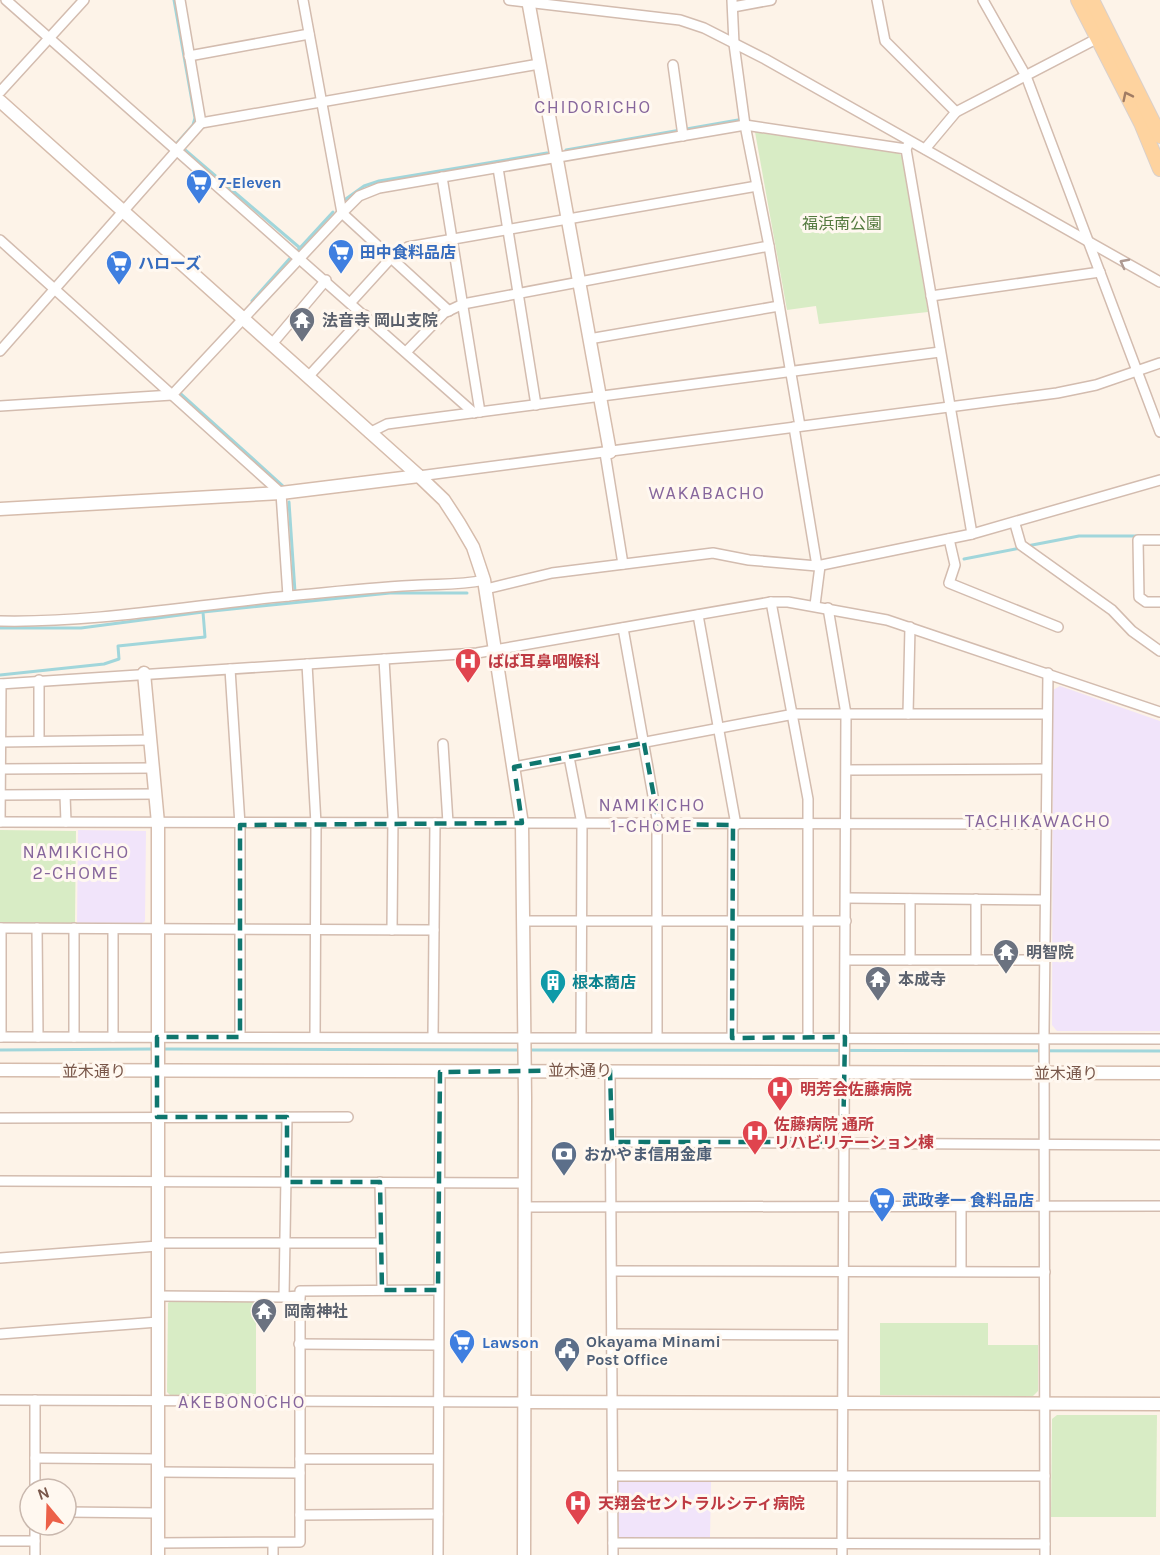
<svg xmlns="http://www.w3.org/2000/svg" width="1160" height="1555" font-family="Karla,'Noto Sans JP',sans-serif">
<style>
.education{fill:#f1e4fa}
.green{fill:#d8ecc5}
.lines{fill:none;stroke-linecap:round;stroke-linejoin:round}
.stream{stroke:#a1d6db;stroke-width:3}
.street-casing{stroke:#d3bcaf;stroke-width:12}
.secondary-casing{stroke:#d6bcac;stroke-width:15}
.primary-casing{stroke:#d9d0cc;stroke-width:16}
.street{stroke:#fff;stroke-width:9}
.secondary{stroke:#fff;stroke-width:12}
.primary{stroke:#fed39f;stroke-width:14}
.oneway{stroke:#a17c64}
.oneway2{stroke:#af9a92}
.marked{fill:none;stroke:#0f766e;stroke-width:4.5;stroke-dasharray:12 8;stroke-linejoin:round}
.labels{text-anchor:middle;stroke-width:6;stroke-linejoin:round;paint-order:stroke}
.shop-label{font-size:16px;font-weight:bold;fill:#366cbe;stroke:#fff8f0;text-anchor:start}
.park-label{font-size:16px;fill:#547a3f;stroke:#fff8f0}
.worship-label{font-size:16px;font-weight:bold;fill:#5b616d;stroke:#fff8f0;text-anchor:start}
.health-label{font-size:16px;font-weight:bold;fill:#be3a42;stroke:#fff8f0;text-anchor:start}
.culture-label{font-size:16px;font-weight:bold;fill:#0d838f;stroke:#fff8f0;text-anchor:start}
.street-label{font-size:16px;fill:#79574a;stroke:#fff8f0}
.service-label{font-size:16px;font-weight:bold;fill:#4e5e75;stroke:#fff8f0;text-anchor:start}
.neighbourhood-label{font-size:18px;letter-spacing:1.5px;fill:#86669c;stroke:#fff8f0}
</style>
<rect width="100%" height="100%" fill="#fdf3e8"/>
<g class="education">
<polygon points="1060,686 1160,721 1160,1031 1057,1031 1052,1025 1053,690"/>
<polygon points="78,830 146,831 145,921 141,924 77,924"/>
<polygon points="621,1480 711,1481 710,1539 621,1539 617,1535 617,1483"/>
</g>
<g class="green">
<polygon points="755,132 898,153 902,156 928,312 819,324 816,306 787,310"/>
<polygon points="0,830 76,831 75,924 0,923"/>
<polygon points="171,1300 256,1301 256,1394 170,1395 167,1392 168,1303"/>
<polygon points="880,1323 988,1323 988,1345 1038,1345 1038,1391 1033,1396 880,1395"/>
<polygon points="1057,1415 1157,1415 1156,1517 1051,1517 1052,1419"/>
</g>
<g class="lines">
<g class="stream">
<polyline points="174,0 195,118 193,125 177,143 300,248"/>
<polyline points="566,150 738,120"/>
<polyline points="343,201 364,186 379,181 547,153"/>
<polyline points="298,250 333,212"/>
<polyline points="252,301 292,256"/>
<polyline points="180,393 283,486"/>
<polyline points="289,502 295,592"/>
<polyline points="1027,546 1079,536 1139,536"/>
<polyline points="964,559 1021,548"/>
<polyline points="0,628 81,628 203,612"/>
<polyline points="0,675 104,664 119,659 118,646 205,637 203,612 390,593 467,593"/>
<polyline points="161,1049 520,1050"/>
<polyline points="0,1050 154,1049"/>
<polyline points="527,1050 1160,1051"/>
</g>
<g class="street-casing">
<g id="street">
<polyline points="6,0 474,413"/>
<polyline points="303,0 342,213 449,311"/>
<polyline points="509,0 680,20 704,28 765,59 1160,282"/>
<polyline points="732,0 734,44 745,125 769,246 800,426"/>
<polyline points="877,0 885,41 956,112"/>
<polyline points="983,0 1026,76 1160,432"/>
<polyline points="733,7 771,0"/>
<polyline points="189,56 309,34"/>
<polyline points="673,65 683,136"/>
<polyline points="0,92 84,0"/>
<polyline points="201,123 539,64"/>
<polyline points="908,145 906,149 972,534"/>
<polyline points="925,149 956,112 1102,36"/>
<polyline points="498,168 536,405"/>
<polyline points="442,177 480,412"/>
<polyline points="0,240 281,493 288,596"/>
<polyline points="931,296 1100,272"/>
<polyline points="351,302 391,258 408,247 757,186"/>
<polyline points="589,339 779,306"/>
<polyline points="272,344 326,280"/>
<polyline points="0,351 201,123 180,0"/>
<polyline points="407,351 444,313 463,304 769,246"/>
<polyline points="308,377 365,315"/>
<polyline points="0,406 172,395 342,213 359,196 379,188 745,125 906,149"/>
<polyline points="794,427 817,566"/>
<polyline points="369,433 387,424 940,352"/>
<polyline points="605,453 623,564"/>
<polyline points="419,476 1057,393 1096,385 1160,363"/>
<polyline points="1015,524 1021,545 1112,610 1132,631 1160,651"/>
<polyline points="949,539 955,565 949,583 1058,627"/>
<polyline points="1160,540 1138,540 1139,597 1146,602 1160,602"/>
<polyline points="486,589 552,573 713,553 749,560 817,566 972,534 1160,480"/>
<polyline points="771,602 808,799 808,1037"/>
<polyline points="815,605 820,566"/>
<polyline points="828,608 846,714 842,1555"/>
<polyline points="698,615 736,825"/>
<path d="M0 621C97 623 193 605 289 596 333 592 377 587 421 585 443 584 462 585 484 580"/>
<polyline points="623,628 658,824"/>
<polyline points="384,659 393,816 392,930"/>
<polyline points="307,664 316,824 315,1037"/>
<polyline points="230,669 240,825 240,1037"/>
<polyline points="0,684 477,653 771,602 788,602 887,620 1160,712"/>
<polyline points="908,714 910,627"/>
<polyline points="39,741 39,680"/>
<polyline points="0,742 150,740"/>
<polyline points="443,744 448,823"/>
<polyline points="569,757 582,824 581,1037"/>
<polyline points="514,767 794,714 1046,714"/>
<polyline points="1,769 153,768"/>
<polyline points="847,770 1046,769"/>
<polyline points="1,795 156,794"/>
<polyline points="65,795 66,822"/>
<polyline points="0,822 1045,824"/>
<polyline points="0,822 1,684"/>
<polyline points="847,898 1045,900"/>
<polyline points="910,899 910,960"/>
<polyline points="976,899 976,960"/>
<polyline points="524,921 846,921"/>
<polyline points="0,928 434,930"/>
<polyline points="1,928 1,1037"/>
<polyline points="37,928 38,1037"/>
<polyline points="74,928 74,1037"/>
<polyline points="113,929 113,1037"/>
<polyline points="846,960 1045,960"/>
<polyline points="0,1037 1160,1039"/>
<polyline points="433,1037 435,823"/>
<polyline points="657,1037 657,825"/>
<polyline points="732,1038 733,825"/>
<polyline points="610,1070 613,1555"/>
<polyline points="0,1118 348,1117"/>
<polyline points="612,1142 1160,1145"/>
<polyline points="0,1181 525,1183"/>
<polyline points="380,1182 382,1290"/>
<polyline points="525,1207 1160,1206"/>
<polyline points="158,1243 381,1243"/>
<polyline points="0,1258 158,1246"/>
<polyline points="612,1271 1045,1272"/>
<polyline points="961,1271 961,1206"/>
<polyline points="158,1296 284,1297"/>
<polyline points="300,1296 300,1291 438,1290"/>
<polyline points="0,1334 158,1322"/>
<polyline points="612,1334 842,1335"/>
<polyline points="299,1344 437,1345"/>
<polyline points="0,1400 524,1402"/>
<polyline points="35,1458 158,1459"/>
<polyline points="300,1459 437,1459"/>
<polyline points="158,1472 300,1473"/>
<polyline points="613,1476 1045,1476"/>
<polyline points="35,1489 35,1400"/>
<polyline points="66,1512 158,1513"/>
<polyline points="300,1515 438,1514"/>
<polyline points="0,1541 35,1541 35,1555"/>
<polyline points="35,1541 35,1525"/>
<polyline points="158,1543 300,1542 300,1296 284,1297 287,1117"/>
<polyline points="613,1543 1045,1544"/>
<polyline points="273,1555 273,1543"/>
<polyline points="438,1555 440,1072"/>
<polyline points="1045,1555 1044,1031 1048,673"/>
</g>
</g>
<g class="secondary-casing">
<g id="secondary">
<polyline points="528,0 610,452"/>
<polyline points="0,101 419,476 444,500 459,523 473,547 484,580 522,824 525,1097 524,1555"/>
<polyline points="0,509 281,493 419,476"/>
<polyline points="144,673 158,823 158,1555"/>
<polyline points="0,1070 1160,1073"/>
<polyline points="524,1402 1160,1404"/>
</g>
</g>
<g class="primary-casing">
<g id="primary">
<polyline points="1078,0 1141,123 1160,169"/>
<polyline points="1092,0 1160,136"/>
</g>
</g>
<use href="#street" class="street"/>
<use href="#secondary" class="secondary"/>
<use href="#primary" class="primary"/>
</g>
<defs><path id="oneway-chevron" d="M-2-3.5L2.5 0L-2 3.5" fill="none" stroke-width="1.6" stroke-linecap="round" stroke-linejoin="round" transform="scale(1.5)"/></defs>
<use class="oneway" href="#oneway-chevron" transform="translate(1127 96) rotate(-116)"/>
<use class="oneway2" href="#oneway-chevron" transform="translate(1124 263) rotate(-152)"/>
<path class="marked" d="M644 743 659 824 733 825 732 1038 845 1037 843 1142H612L610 1070 440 1072 438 1290H382L380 1182H287V1117H157V1037H240V825L522 823 514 767Z"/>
<defs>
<g id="supermarket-pin" transform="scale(1.35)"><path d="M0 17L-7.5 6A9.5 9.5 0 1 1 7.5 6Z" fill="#3f7fe0" stroke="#fff8f0"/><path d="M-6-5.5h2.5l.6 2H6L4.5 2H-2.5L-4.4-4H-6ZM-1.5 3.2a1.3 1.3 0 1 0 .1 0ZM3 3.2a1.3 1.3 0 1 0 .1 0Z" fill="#fff"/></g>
<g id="temple-pin" transform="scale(1.35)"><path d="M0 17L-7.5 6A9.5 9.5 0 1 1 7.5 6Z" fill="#6b7280" stroke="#fff8f0"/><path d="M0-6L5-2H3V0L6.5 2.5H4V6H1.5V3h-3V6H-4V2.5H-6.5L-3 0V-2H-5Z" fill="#fff"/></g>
<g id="hospital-pin" transform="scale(1.35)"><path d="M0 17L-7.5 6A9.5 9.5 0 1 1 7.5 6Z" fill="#e0444e" stroke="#fff8f0"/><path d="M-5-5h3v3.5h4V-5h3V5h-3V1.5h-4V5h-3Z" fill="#fff"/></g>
<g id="building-pin" transform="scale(1.35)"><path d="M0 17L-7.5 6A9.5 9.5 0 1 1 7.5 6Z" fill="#0f9aa8" stroke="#fff8f0"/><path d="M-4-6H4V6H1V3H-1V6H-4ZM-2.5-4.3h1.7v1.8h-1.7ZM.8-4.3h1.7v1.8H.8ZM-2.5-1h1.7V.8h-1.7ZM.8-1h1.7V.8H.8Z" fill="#fff"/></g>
<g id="bank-pin" transform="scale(1.35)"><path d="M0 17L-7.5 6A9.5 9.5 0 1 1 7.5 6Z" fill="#5c6f8a" stroke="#fff8f0"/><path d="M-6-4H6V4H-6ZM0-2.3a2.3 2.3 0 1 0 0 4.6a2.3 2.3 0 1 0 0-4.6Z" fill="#fff"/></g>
<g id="civic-pin" transform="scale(1.35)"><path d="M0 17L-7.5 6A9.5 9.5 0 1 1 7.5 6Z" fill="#5c6f8a" stroke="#fff8f0"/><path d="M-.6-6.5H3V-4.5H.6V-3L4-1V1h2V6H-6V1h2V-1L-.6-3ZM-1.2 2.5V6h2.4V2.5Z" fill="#fff"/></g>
</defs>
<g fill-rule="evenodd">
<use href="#supermarket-pin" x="199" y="182"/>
<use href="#supermarket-pin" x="341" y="252"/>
<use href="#supermarket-pin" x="119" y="263"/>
<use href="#temple-pin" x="302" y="320"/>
<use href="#hospital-pin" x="468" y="661"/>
<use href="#temple-pin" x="1006" y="952"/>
<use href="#temple-pin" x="878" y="979"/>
<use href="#building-pin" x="553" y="982"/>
<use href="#hospital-pin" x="780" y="1089"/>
<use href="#hospital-pin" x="755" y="1133"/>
<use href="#bank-pin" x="564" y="1154"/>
<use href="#supermarket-pin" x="882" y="1200"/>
<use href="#temple-pin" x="264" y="1311"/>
<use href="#supermarket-pin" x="462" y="1342"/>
<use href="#civic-pin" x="567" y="1350"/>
<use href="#hospital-pin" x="578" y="1503"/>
</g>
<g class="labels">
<g class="shop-label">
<text x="218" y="188">7-Eleven</text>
<text x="360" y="258">田中食料品店</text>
<text x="138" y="269">ハローズ</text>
<text x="902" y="1206">武政孝一 食料品店</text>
<text x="482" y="1348">Lawson</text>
</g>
<g class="park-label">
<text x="842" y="229">福浜南公園</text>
</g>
<g class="worship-label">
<text x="322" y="326">法音寺 岡山支院</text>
<text x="1026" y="958">明智院</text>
<text x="898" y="985">本成寺</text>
<text x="284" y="1317">岡南神社</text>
</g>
<g class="health-label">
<text x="488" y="667">ばば耳鼻咽喉科</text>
<text x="800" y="1095">明芳会佐藤病院</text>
<text x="774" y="1130">佐藤病院 通所<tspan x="774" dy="18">リハビリテーション棟</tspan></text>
<text x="598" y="1509">天翔会セントラルシティ病院</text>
</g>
<g class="culture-label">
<text x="572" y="988">根本商店</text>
</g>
<g class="street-label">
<text x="580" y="1076">並木通り</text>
<text x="94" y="1077">並木通り</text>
<text x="1066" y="1079">並木通り</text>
</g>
<g class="service-label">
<text x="584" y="1160">おかやま信用金庫</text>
<text x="586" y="1347">Okayama Minami<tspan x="586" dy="18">Post Office</tspan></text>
</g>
<g class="neighbourhood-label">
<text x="593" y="113">CHIDORICHO</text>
<text x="707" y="499">WAKABACHO</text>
<text x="652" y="811">NAMIKICHO<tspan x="652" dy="21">1-CHOME</tspan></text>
<text x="1038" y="827">TACHIKAWACHO</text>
<text x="76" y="858">NAMIKICHO<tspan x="76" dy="21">2-CHOME</tspan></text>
<text x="242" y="1408">AKEBONOCHO</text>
</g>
</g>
<g transform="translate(48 1507) rotate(341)"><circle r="28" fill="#fff8f0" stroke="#c9b8ae" stroke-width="1.5"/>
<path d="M0-4.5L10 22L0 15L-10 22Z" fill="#ec6149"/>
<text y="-9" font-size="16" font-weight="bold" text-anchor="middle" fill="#79574a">N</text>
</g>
</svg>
